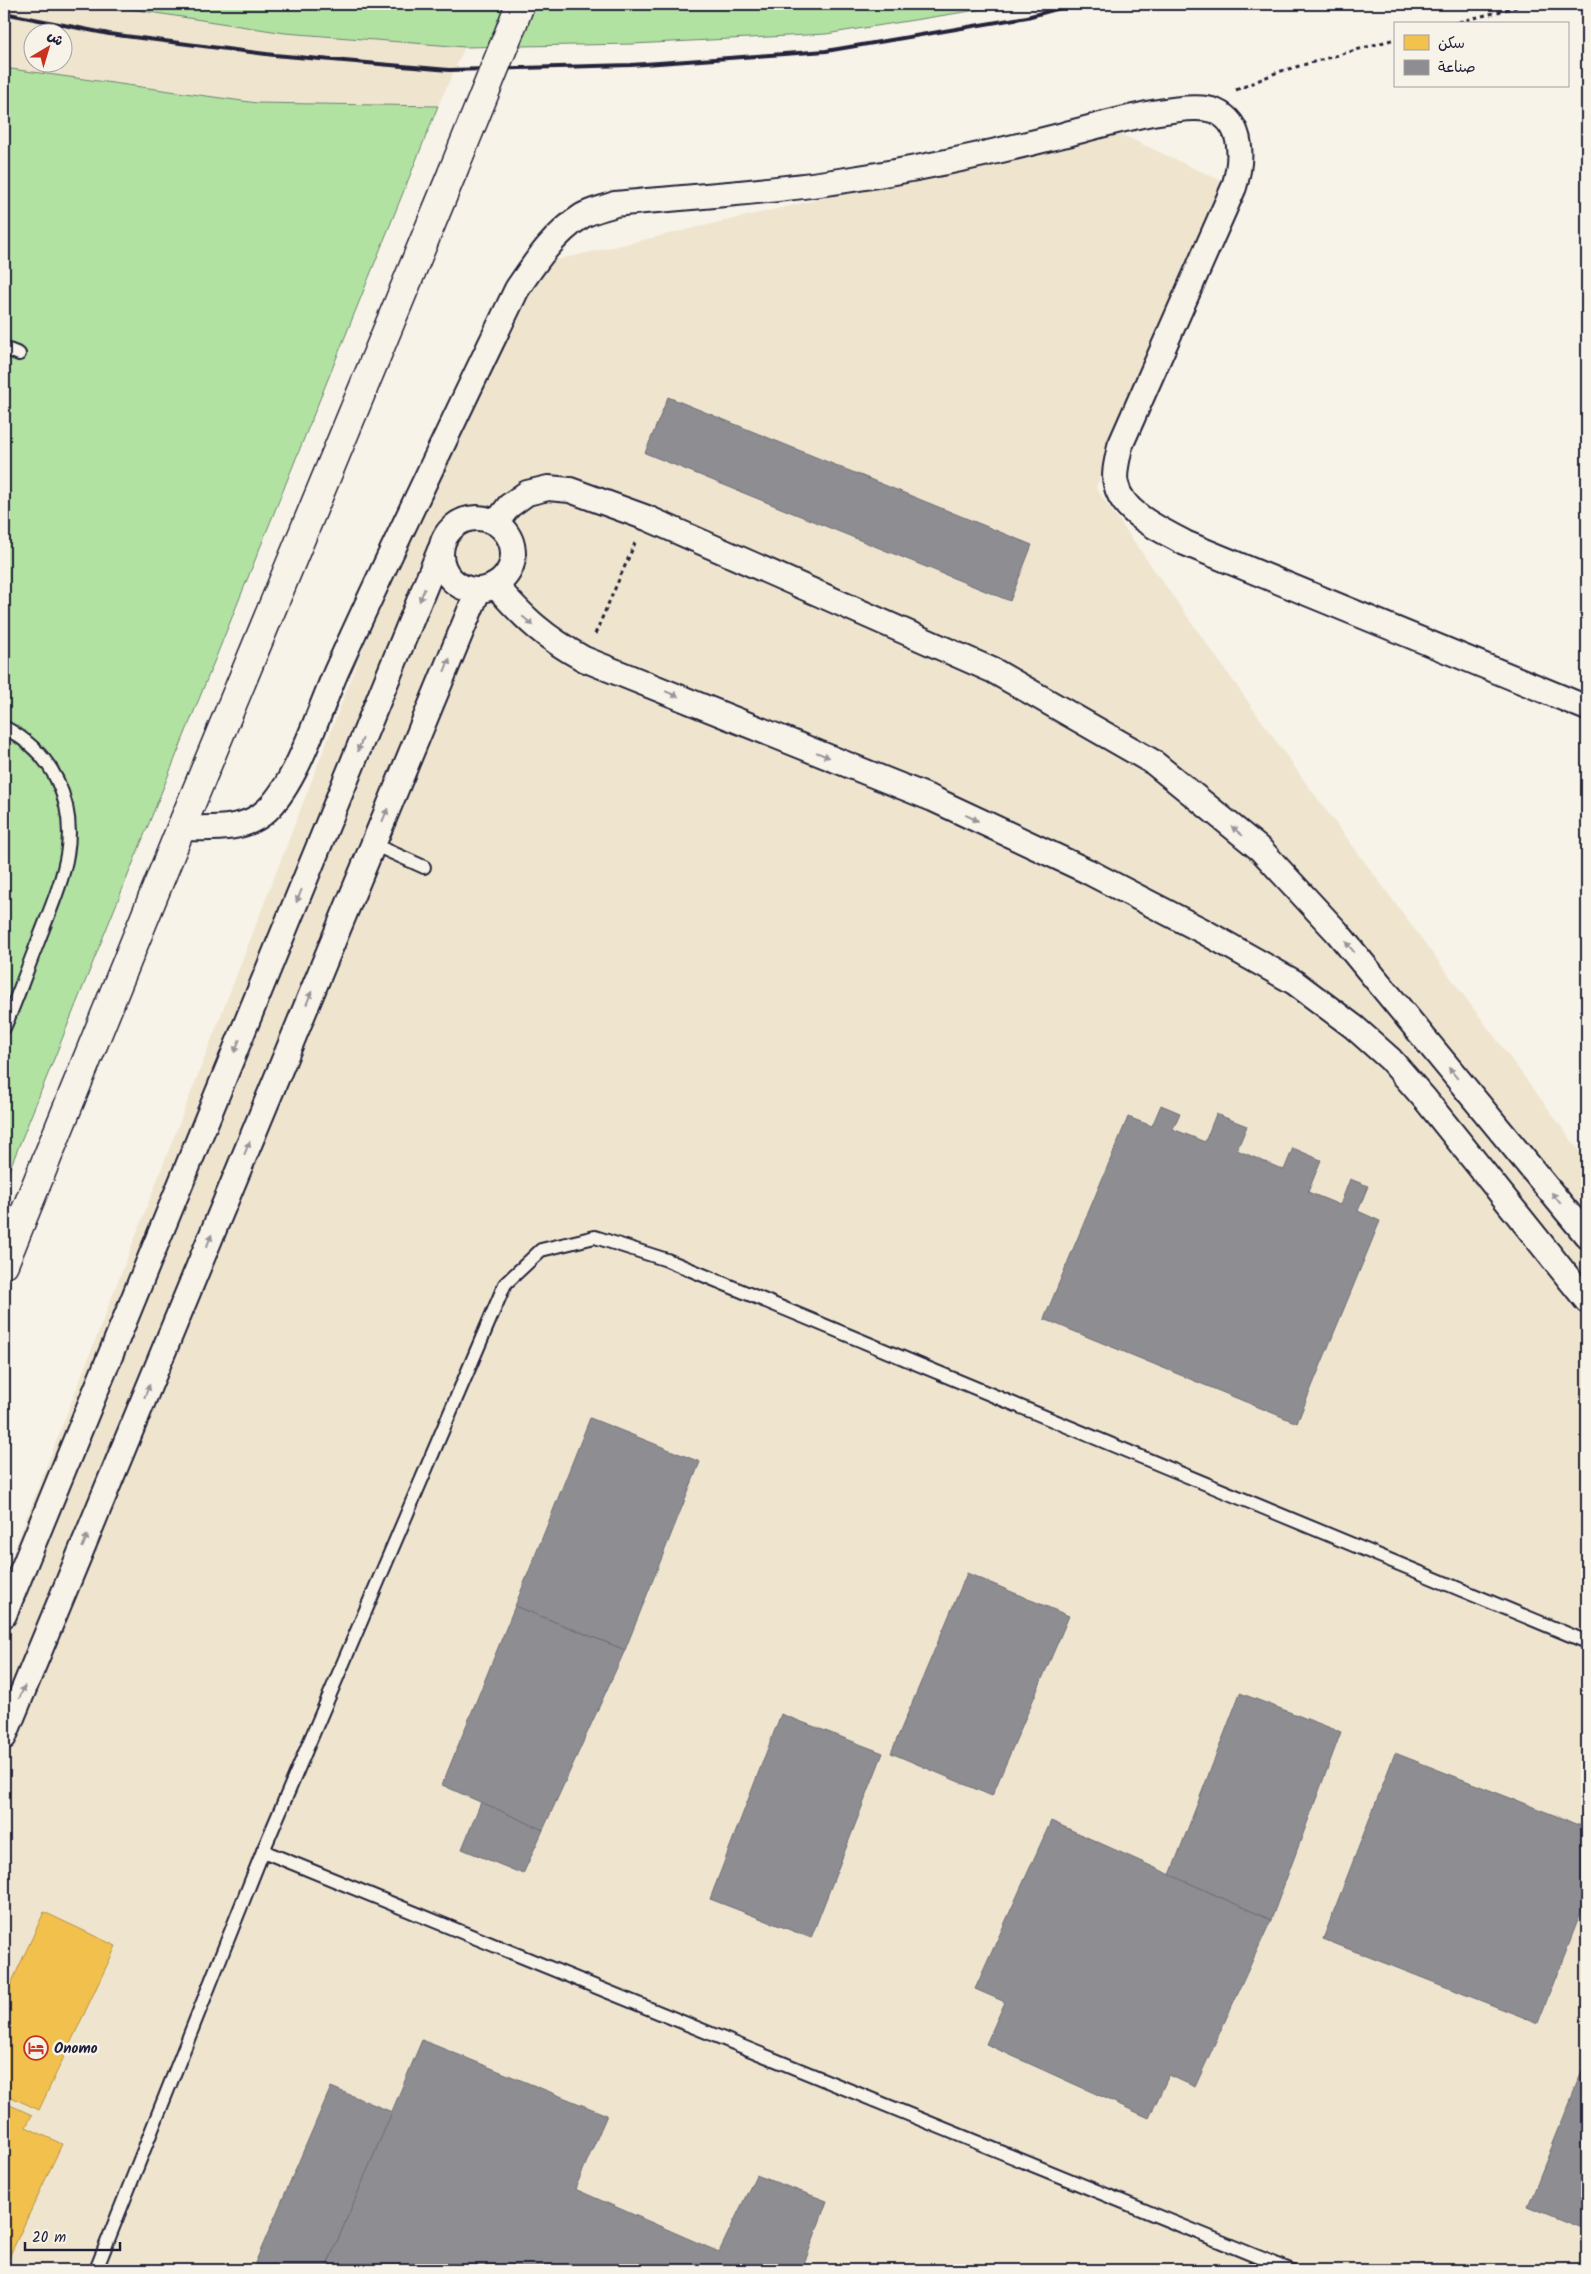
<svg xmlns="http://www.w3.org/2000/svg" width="1591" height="2274" font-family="Kalam,'Playpen Sans Arabic',sans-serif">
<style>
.built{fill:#efe5cf;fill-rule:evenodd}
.green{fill:#b2e2a2;stroke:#6a826e}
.homes{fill:#f2c14e;stroke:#b49148}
.industry{fill:#8d8d92;stroke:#6d6d78}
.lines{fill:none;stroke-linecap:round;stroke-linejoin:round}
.lane-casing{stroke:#22223b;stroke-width:16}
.street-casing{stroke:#22223b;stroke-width:28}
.secondary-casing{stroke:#22223b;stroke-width:31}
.path{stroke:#22223b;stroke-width:3;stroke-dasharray:4 4;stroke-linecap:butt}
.lane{stroke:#f7f3e8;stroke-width:12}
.street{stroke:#f7f3e8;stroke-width:24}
.secondary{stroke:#f7f3e8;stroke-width:28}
.rail{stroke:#22223b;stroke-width:4}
.secondary-bridge-casing{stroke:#22223b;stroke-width:31;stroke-linecap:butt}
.secondary-bridge{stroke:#f7f3e8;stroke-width:28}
.oneway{fill:#97959a}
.labels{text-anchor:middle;stroke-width:5;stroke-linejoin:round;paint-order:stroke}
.poi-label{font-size:15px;font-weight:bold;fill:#22223b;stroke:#f7f3e8;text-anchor:start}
</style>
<rect width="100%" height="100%" fill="#f7f3e8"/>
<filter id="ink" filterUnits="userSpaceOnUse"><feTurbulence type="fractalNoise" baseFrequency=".02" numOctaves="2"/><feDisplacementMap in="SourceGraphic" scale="10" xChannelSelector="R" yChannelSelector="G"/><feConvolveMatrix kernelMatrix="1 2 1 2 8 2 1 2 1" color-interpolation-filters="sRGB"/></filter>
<g filter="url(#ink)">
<g class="built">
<path d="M4 4H98L285 33 465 47 438 106 257 103 4 68ZM32 32H62V62H32Z"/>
<polygon points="1114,131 1226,183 1096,488 1306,783 1587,1161 1587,2270 4,2270 4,1576 378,609 543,263"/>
</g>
<g class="green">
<polygon points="98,4 1015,4 826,34 633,44 465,47 285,33"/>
<polygon points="4,68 257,103 438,106 4,1183"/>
</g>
<polygon class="homes" points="44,1912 116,1946 39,2110 11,2097 8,2104 32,2115 26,2127 62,2144 4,2268 4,1999"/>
<g class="industry">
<polygon points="668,397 1032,545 1010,601 645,453"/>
<polygon points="1161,1105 1180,1113 1173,1129 1205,1142 1216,1114 1247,1126 1237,1150 1284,1170 1293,1148 1321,1160 1308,1192 1340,1205 1350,1179 1368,1186 1358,1211 1380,1221 1297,1423 1044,1319 1128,1117 1152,1126"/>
<polygon points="590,1418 700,1462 625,1650 515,1606"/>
<polygon points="967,1573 1069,1616 992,1796 891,1753"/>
<polygon points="515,1606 625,1650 543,1830 442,1785"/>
<polygon points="1240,1693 1341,1732 1271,1920 1170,1875"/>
<polygon points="781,1714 883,1753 811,1938 710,1899"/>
<polygon points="1395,1753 1587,1828 1587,1897 1538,2023 1323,1939"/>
<polygon points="481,1802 543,1830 523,1874 462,1849"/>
<polygon points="1051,1821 1271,1920 1195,2087 1169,2075 1149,2118 986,2044 1005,2002 975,1989"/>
<polygon points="422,2040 607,2115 575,2189 719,2252 756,2175 827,2201 802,2270 325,2270"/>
<polygon points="1587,2059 1587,2230 1528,2206"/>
<polygon points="331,2087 392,2112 325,2270 252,2270"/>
</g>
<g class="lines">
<g class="lane-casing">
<g id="lane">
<polyline points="4,348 19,354"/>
<path d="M4 727C26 739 46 757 57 780 84 837 60 884 39 939 27 969 17 999 4 1028"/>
<polyline points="373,844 424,867"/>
<polyline points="263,1851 1290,2270"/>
<polyline points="96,2270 263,1851 505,1284 541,1250 595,1237 667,1260 1587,1642"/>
</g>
</g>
<g class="street-casing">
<g id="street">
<circle cx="477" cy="554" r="36"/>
<polyline points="496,523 509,506 527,493 548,488 570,490 647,518 994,671 1153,762 1261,850 1337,932 1587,1236"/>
<path d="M495 585C525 619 544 637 584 659L933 799 1087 871 1203 931 1294 982 1354 1027 1390 1059 1425 1099 1587 1301"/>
<path d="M181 828C209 828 245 832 267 810 297 782 319 711 336 672 394 544 456 416 517 289 536 261 554 234 582 216 592 210 605 208 615 204 685 197 756 193 826 183 906 172 985 155 1063 135 1095 127 1187 99 1215 111 1245 124 1242 161 1234 187L1120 446C1118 458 1113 473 1116 484 1122 514 1162 530 1185 543L1587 708"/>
<polyline points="4,1615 440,550"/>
<polyline points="4,1737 478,591"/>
</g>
</g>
<g class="secondary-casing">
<g id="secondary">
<polyline points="511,28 520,4"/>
<polyline points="4,1264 181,828 453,171"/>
</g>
</g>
<g class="path">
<polyline points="1451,24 1528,4"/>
<polyline points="1236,90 1278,72 1395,39"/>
<polyline points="595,634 635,543"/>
</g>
<use href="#lane" class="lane"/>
<use href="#street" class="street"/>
<use href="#secondary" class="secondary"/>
<polyline class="rail" points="4,13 109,34 274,55 449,70 631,65 826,51 1027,17 1075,4"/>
<g class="secondary-bridge-casing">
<polyline id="secondary-bridge" points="453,171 511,28"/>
</g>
<use href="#secondary-bridge" class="secondary-bridge"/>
</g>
<defs><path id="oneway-solid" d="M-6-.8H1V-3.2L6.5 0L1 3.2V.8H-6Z" transform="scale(1.25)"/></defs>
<g class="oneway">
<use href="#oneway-solid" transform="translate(422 595) rotate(112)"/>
<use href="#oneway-solid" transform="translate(528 621) rotate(40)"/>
<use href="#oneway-solid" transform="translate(447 665) rotate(-68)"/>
<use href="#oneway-solid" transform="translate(672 694) rotate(22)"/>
<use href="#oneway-solid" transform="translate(360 745) rotate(112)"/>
<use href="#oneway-solid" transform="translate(823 755) rotate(22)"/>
<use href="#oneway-solid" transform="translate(385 815) rotate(-68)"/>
<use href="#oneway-solid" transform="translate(972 818) rotate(25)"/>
<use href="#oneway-solid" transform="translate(1237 831) rotate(-141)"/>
<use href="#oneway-solid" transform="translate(299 896) rotate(112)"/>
<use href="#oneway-solid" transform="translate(1350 947) rotate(-129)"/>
<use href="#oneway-solid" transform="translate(309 998) rotate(-68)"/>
<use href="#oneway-solid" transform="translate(237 1046) rotate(112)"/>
<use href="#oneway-solid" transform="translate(1453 1073) rotate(-129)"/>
<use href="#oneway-solid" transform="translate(247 1148) rotate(-68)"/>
<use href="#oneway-solid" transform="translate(1556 1198) rotate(-129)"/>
<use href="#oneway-solid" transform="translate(209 1241) rotate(-68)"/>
<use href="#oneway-solid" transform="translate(147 1391) rotate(-68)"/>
<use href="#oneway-solid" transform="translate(85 1541) rotate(-68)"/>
<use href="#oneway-solid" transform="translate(22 1692) rotate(-68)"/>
</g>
</g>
<defs>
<g id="hotel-ring" transform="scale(1.25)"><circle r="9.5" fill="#f7f3e8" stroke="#c8321e" stroke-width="1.5"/><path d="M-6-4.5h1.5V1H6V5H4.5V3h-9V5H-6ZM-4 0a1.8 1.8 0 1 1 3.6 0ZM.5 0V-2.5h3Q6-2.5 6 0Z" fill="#c8321e"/></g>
</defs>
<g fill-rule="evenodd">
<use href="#hotel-ring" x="36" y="2048"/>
</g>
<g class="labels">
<g class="poi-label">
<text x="54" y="2053">Onomo</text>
</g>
</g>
<rect width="1591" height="2274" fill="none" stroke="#f7f3e8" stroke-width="20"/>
<rect x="10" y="10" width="1571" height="2254" fill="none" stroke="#22223b" stroke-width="2" filter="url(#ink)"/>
<rect x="1394" y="22" width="175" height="65" fill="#f7f3e8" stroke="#a29fa3"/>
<rect x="1404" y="35" width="25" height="15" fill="#f2c14e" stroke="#a29fa3"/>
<text x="1438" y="48" font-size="15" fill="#22223b">سكن</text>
<rect x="1404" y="60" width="25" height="15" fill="#8d8d92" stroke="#a29fa3"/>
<text x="1438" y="72" font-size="15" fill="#22223b">صناعة</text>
<g transform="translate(48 48) rotate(38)"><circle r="24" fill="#f7f3e8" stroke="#a29fa3"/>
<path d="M0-4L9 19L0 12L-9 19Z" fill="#c8321e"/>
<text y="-8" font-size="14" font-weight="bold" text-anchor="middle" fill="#22223b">ش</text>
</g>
<path d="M25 2242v8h95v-8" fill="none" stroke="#22223b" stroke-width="2.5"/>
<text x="32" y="2242" font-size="15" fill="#22223b" stroke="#f7f3e8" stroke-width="4" paint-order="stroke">20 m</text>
</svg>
